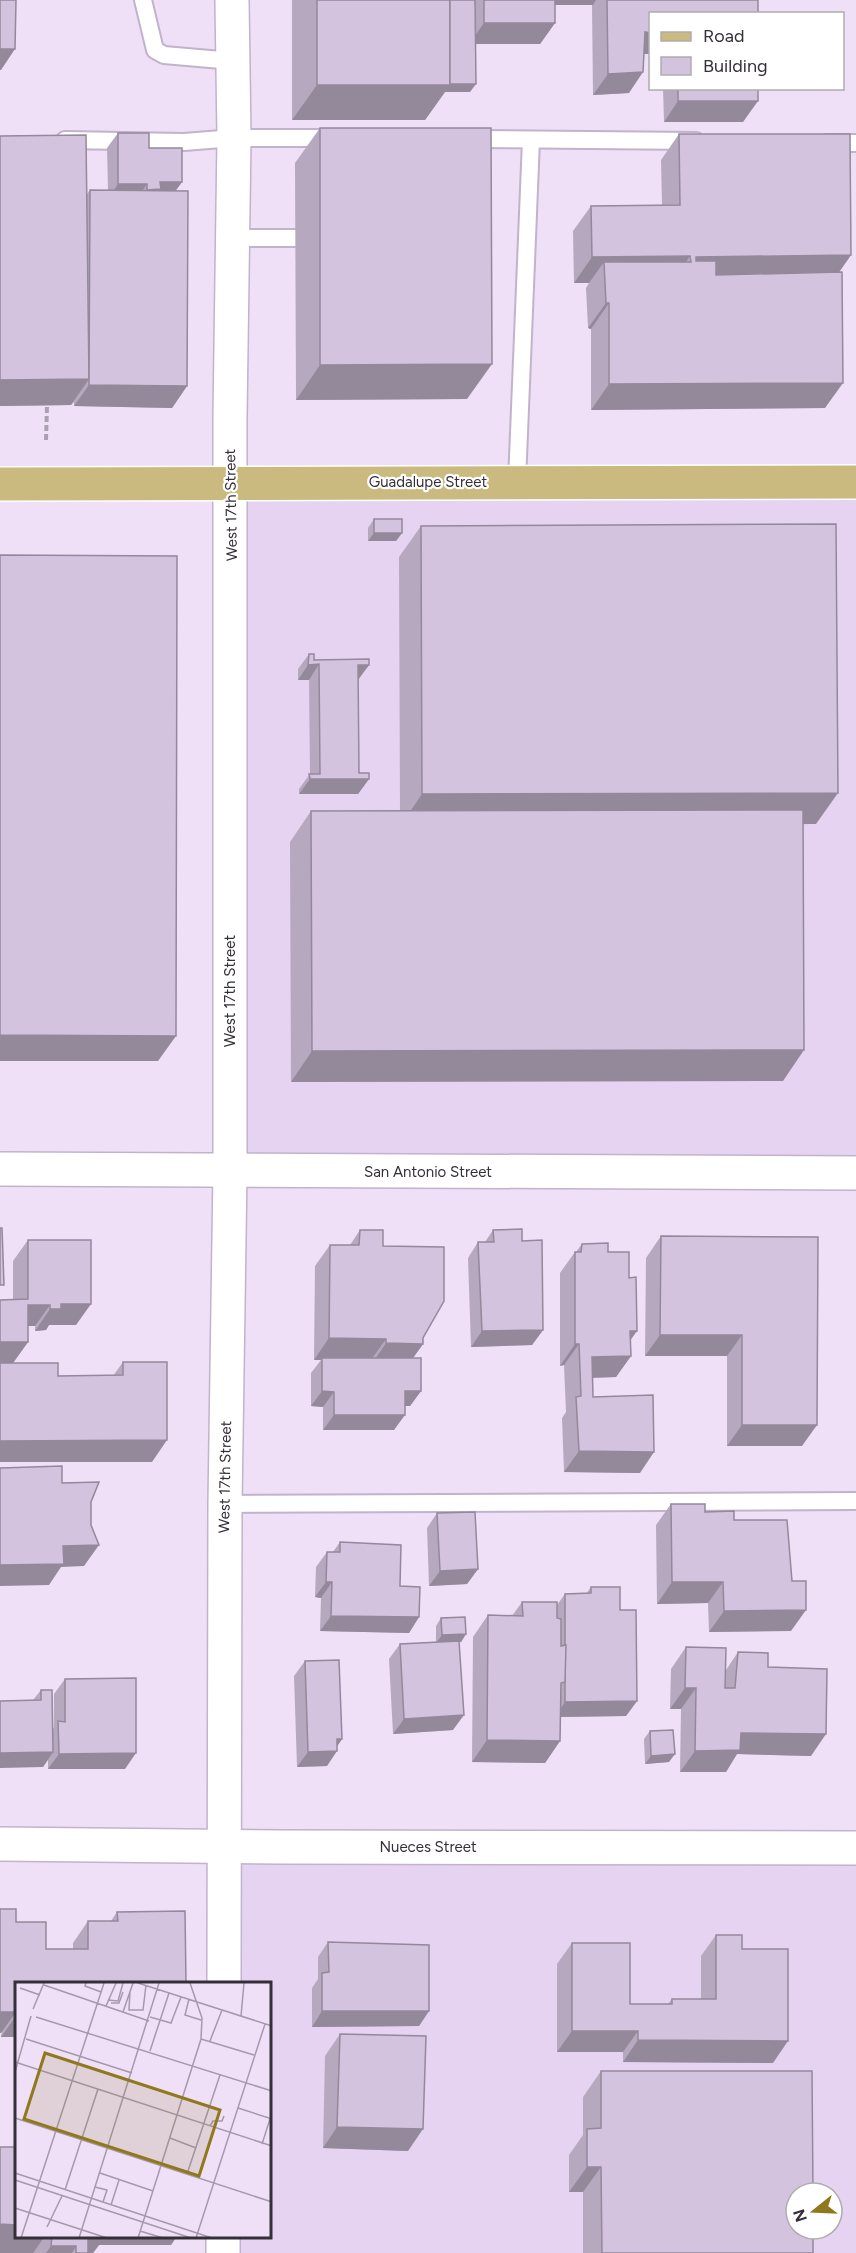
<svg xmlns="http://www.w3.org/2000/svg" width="856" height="2253" font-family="Figtree,sans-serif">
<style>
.built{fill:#e6d3f1;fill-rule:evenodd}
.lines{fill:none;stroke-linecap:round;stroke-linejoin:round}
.service-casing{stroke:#c1b3ca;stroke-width:20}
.minor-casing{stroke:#c1b3ca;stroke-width:36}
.primary-casing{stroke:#fff;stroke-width:36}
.path{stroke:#aba0b2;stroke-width:4;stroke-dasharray:6 3;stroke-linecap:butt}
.service{stroke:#fff;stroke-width:16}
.minor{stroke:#fff;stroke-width:33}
.primary{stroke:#caba7f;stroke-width:33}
.wall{fill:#b6a8bf}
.shaded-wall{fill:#94889b}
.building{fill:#d4c3de;stroke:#94889b;stroke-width:1.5}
.labels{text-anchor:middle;stroke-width:4.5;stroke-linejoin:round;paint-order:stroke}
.street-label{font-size:15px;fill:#352f38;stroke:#fff}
.inset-road{fill:none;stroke:#a599ab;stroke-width:1.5}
.view{fill:#90781d;fill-opacity:0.15;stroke:#90781d;stroke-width:3}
.inset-edge{fill:none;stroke:#352f38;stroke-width:3}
</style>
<rect width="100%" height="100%" fill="#efe0f8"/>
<g class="built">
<polygon points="856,482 856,1173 230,1172 231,484"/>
<path d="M225 1862H856V2253H216L217 2237 270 2236V1983H223ZM796 2193H832V2229H796Z"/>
</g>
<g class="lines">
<g class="service-casing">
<g id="service">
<polyline points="143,0 155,50 164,55 233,61"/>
<polyline points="470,139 696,141"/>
<polyline points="65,140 184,142 234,138 333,138"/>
<polyline points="827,143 856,143"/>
<polyline points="232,238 295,238"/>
<polyline points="517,482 531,140"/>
<polyline points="225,1504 856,1501"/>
</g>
</g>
<g class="minor-casing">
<g id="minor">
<polyline points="0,1169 856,1173"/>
<polyline points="0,1844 281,1847 856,1848"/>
<polyline points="224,1983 225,1504 230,1172 230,417 234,138 232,0"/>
<polyline points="223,2253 223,2236"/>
</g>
</g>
<g class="primary-casing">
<polyline id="primary" points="0,484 856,482"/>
</g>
<polyline class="path" points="46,440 47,406"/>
<use href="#service" class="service"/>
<use href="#minor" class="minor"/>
<use href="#primary" class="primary"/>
</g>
<g class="wall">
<polygon points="292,0 758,0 651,14 644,54 629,93 593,95 592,5 555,5 555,23 540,44 475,44 470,92 445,92 425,120 292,120"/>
<polygon points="663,88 758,88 743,122 664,122"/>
<polygon points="320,128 467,399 296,400 295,163"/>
<polygon points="118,133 149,148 182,182 176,190 187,386 172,408 74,406 74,402 71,405 0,406 0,136 87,194 90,190 108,190 107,148"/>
<polygon points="679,134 851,255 839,272 825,408 591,410 591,329 588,328 586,288 589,283 574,283 573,231 591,206 662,205 661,160"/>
<polygon points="374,519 402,533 396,541 368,541 368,528"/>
<polygon points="421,526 816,824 803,824 783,1081 291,1082 290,842 311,811 400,811 399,557"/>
<polygon points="309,654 314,660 369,665 358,679 359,773 369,779 358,794 299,794 299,789 310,774 309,680 298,680 298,669"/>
<polygon points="360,1230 383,1246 423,1338 423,1344 413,1358 421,1391 410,1406 405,1406 394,1430 323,1430 323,1407 311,1406 311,1373 321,1360 314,1360 315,1266 330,1245 350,1245"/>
<polygon points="493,1230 522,1241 543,1330 532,1345 471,1347 468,1258 478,1242 485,1242"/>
<polygon points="661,1236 818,1237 802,1446 727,1446 727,1356 645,1356 646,1258"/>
<polygon points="28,1240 76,1325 49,1325 46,1330 35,1331 35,1326 28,1326 28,1342 13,1363 58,1376 113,1376 123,1362 152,1462 0,1462 13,1300 13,1261"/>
<polygon points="582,1244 608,1252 630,1341 631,1356 616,1377 593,1378 593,1397 640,1473 564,1472 562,1418 566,1412 564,1365 560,1366 560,1273 575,1252 576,1252"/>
<polygon points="671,1504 705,1512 734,1520 792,1581 791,1631 709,1632 708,1603 657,1604 656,1525"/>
<polygon points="437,1513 478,1569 467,1584 429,1586 427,1528"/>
<polygon points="340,1542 400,1586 419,1617 409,1633 320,1631 321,1598 315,1597 316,1567 327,1552 333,1552"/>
<polygon points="591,1587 620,1610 637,1701 626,1716 561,1717 560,1741 545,1763 472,1762 473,1637 488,1615 512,1616 522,1602 557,1605 565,1594 586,1594"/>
<polygon points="441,1618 466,1634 461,1642 459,1642 453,1730 393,1734 389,1659 400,1644 436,1642 436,1626"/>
<polygon points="686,1647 726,1670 738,1652 768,1667 811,1756 737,1754 726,1772 680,1772 681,1709 670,1709 671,1669"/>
<polygon points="305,1661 342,1739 337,1746 327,1766 297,1767 294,1676"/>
<polygon points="65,1679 125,1769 48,1769 48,1760 43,1767 33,1700 41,1690 53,1729 54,1727 54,1694"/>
<polygon points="650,1731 669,1762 645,1764 644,1739"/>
<polygon points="185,1911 16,1983 16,2037 1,2037 16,1922 46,1949 73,1949 73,1943 88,1921 111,1921 117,1912"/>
<polygon points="716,1935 742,1949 773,2063 623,2062 623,2052 557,2052 557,1964 572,1943 630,2004 668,2004 672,1999 701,1999 701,1956"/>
<polygon points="328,1942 429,2011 419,2026 312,2027 312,1988 318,1979 318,1957"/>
<polygon points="340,2034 408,2151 323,2148 325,2056"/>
<polygon points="601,2071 813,2253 583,2253 583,2192 569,2192 569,2155 583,2135 583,2097"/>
<polygon points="16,2236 177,2236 171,2245 99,2245 93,2253 0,2253"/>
</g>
<g class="shaded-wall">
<polygon points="549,0 596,0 593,5 545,5"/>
<polygon points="484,23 555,23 540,44 469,44"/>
<polygon points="645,32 651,33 651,54 630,54"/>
<polygon points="0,49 15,49 1,70 0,70"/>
<polygon points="643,72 629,93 593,95 608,74"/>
<polygon points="476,84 470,92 445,92 425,120 292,120 317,85"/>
<polygon points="678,101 758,101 743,122 664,122"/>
<polygon points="160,182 182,182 171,197 155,197"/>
<polygon points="118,184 147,184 136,200 108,199"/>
<polygon points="851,255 833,281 678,282 696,257"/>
<polygon points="690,256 672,282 604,262 589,283 574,283 592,257"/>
<polygon points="606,303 609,303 591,329 588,328"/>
<polygon points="492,364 467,399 296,400 320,365"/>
<polygon points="89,379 71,405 0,406 0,380"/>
<polygon points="843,383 825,408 591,410 609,384"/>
<polygon points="89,385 187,386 172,408 74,406"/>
<polygon points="374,533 402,533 396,541 368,541"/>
<polygon points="319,664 309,680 298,680 308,665"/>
<polygon points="358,665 369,665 358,680"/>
<polygon points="310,779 369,779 358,794 299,794"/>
<polygon points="838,793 816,824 401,825 422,794"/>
<polygon points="0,1035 176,1036 158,1061 0,1061"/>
<polygon points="804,1050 783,1081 291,1082 312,1051"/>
<polygon points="61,1304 91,1304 76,1325 49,1325 46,1330 35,1331 50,1309"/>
<polygon points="28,1305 50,1305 35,1326 13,1326"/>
<polygon points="543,1330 532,1345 471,1347 482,1331"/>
<polygon points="630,1331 637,1331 622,1352"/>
<polygon points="660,1335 742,1335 727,1356 645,1356"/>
<polygon points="329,1338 386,1339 371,1360 322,1358 321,1360 314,1360"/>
<polygon points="0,1342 28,1342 13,1363 0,1363"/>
<polygon points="386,1343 423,1344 408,1365 371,1365"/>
<polygon points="575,1344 579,1344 564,1365 560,1366"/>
<polygon points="631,1356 616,1377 580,1378 592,1357"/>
<polygon points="322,1391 334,1392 323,1407 311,1406"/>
<polygon points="405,1391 421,1391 410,1406 394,1406"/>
<polygon points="334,1415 405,1415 394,1430 323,1430"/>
<polygon points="742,1425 817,1425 802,1446 727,1446"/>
<polygon points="167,1440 152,1462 0,1462 0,1441"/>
<polygon points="579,1451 654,1452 640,1473 564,1472"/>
<polygon points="99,1545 84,1566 61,1567 49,1585 0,1586 0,1565 63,1546"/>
<polygon points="478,1569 467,1584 429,1586 440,1571"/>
<polygon points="326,1582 332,1582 321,1598 315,1597"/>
<polygon points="672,1582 723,1582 708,1603 657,1604"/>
<polygon points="806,1610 791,1631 709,1632 724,1611"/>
<polygon points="331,1616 419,1617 409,1633 320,1631"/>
<polygon points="466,1634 461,1642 436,1643 442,1635"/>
<polygon points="685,1688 696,1688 681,1709 670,1709"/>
<polygon points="637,1701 626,1716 555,1717 565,1702"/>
<polygon points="464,1715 453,1730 393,1734 404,1719"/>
<polygon points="741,1733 826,1734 811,1756 737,1754 726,1772 680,1772 695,1751"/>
<polygon points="337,1739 342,1739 334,1751 337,1751 327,1766 297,1767 308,1752"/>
<polygon points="487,1740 560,1741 545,1763 472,1762"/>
<polygon points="53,1752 43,1767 0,1768 0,1753"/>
<polygon points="136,1753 125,1769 48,1769 59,1754"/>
<polygon points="675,1754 669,1762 645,1764 651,1756"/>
<polygon points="322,2011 429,2011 419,2026 312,2027"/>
<polygon points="0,2012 16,2012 1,2033 0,2033"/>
<polygon points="16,2016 16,2037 1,2037"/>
<polygon points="572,2031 638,2031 623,2052 557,2052"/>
<polygon points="638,2040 788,2041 773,2063 623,2062"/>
<polygon points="337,2127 423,2129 408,2151 323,2148"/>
<polygon points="587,2167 601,2167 583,2192 569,2192"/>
<polygon points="0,2224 16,2225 16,2236 45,2236 33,2253 0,2253"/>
<polygon points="81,2236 177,2236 171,2245 99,2245 93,2253 76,2253 76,2246 72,2253 46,2253 51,2246"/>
</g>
<g class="building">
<polygon points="0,0 16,0 15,49 0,49"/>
<rect x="317" y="0" width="133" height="85"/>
<polygon points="450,0 475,0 476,84 450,84"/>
<rect x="484" y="0" width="71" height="23"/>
<polygon points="607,0 758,0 758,14 651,14 651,33 645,32 643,72 608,74"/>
<rect x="678" y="88" width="80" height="13"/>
<polygon points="320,128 491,128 492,364 320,365"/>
<polygon points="118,133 149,133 149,148 182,148 182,182 160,182 161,189 147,190 147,184 118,184"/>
<polygon points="679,134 850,134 851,255 696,257 696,261 716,261 716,275 842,272 843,383 609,384 609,303 606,303 604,262 691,262 690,256 592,257 591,206 680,205"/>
<polygon points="86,135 89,379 0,380 0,136"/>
<polygon points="90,190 188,191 187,386 89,385"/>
<rect x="374" y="519" width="28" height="14"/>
<polygon points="836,524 838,793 422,794 421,526"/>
<polygon points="0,555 177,556 176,1036 0,1035 1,1053 0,1053"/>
<polygon points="309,654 314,654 314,660 369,659 369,665 358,665 359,773 369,773 369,779 310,779 309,774 320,774 319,664 308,665"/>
<polygon points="803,810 804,1050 312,1051 311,811"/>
<polygon points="0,1228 2,1228 4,1285 0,1285"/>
<polygon points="522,1229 522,1241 542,1240 543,1330 482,1331 478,1242 494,1242 493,1230"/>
<polygon points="360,1230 383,1230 383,1246 444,1247 444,1301 423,1338 423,1344 386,1343 386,1339 329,1338 330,1245 359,1245"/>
<polygon points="661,1236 818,1237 817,1425 742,1425 742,1335 660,1335"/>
<polygon points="28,1240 91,1240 91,1304 61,1304 61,1309 50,1309 50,1305 28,1305 28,1342 0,1342 0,1300 28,1299"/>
<polygon points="608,1243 608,1252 629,1252 629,1278 636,1277 637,1331 630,1331 631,1356 592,1357 593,1397 653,1395 654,1452 579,1451 576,1397 581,1396 579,1344 575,1344 575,1252 581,1252 582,1244"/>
<polygon points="322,1358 421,1358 421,1391 405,1391 405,1415 334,1415 334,1392 322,1391"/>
<polygon points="123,1362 167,1362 167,1440 0,1441 0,1363 58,1363 58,1376 123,1375"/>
<polygon points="62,1466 62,1483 99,1482 91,1502 91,1525 99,1545 63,1546 64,1564 0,1565 0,1468"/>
<polygon points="671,1504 705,1504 705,1512 734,1511 734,1520 787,1520 792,1581 806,1581 806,1610 724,1611 723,1582 672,1582"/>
<polygon points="475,1512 478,1569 440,1571 437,1513"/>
<polygon points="340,1542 401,1545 400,1586 420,1587 419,1617 331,1616 332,1582 326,1582 327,1552 340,1552"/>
<polygon points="591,1587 620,1587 620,1610 636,1610 637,1701 565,1702 565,1594 591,1593"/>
<polygon points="522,1602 557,1602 557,1618 561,1619 561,1646 566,1645 565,1682 561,1683 560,1741 487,1740 488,1615 523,1616"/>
<polygon points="465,1617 466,1634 442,1635 441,1618"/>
<polygon points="459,1641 464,1715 404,1719 400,1644"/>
<polygon points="686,1647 726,1648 725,1688 735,1688 738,1652 768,1653 768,1667 827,1669 826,1734 741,1733 740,1750 695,1751 696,1688 685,1688"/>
<polygon points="339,1660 342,1739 337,1739 337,1751 308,1752 305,1661"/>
<polygon points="136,1678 136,1753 59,1754 58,1721 65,1722 65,1679"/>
<polygon points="41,1690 52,1690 53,1752 0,1753 0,1701 41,1700"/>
<polygon points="673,1730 675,1754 651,1756 650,1731"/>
<polygon points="0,1909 16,1909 16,1922 46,1922 46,1949 88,1949 88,1921 118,1921 117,1912 185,1911 186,1983 16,1983 16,2016 16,2012 0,2012"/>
<polygon points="716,1935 742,1935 742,1949 788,1949 788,2041 638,2040 638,2031 572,2031 572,1943 630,1943 630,2004 672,2004 672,1999 716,1999"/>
<polygon points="328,1942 429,1945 429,2011 322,2011 322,1973 329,1972"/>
<polygon points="340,2034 426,2036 423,2129 337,2127"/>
<polygon points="601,2071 812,2071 813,2193 796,2193 796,2229 813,2229 813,2253 602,2253 601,2167 587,2167 587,2129 601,2128"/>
<polygon points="0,2147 16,2147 16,2225 0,2224"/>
<polygon points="52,2236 88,2236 88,2253 76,2253 76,2246 51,2246"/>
</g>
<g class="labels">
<g class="street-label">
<text x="428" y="487">Guadalupe Street</text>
<text transform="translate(231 505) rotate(-91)" y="5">West 17th Street</text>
<text transform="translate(230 991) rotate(-90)" y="5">West 17th Street</text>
<text x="428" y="1177">San Antonio Street</text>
<text transform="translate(225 1477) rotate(-89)" y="5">West 17th Street</text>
<text x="428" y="1852">Nueces Street</text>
</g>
</g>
<g transform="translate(15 1982)">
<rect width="256" height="256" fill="#efe0f8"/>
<path class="inset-road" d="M71 1 70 4 86 10M123 1 257 44M29 3 134 39M5 6 25 13M115 9 114 28H128L131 3M174 17 170 33 186 38M93 18 103 19 108 1M96 21H104L108 10M91 24 101 1M18 27 29 1M108 30 118 1M226 34 229 1M21 35 257 109M135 35 156 41 166 15M11 57 117 91M186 57 239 73M195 59 207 28M135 69 154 11M0 80 257 164M0 90 16 34M223 126 257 137M0 136 257 220M195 144 198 139H207L209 134M155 156 181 166M247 162 255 137M0 191 197 256M85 191 138 209M172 192 205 93M0 198 176 256M80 205 92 208 88 220M50 208 83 107M96 223 104 198M0 226 92 256M32 245 47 214M125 249 148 256M6 256 89 1M64 256 144 1M123 256 186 57 187 36 175 1M181 256 250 42"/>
<path class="view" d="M30 71 205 128 184 194 9 137Z"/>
<rect width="256" height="256" class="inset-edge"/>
</g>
<rect x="649" y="12" width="195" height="78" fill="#ffffff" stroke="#aeacaf" stroke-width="1.5"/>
<rect x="661" y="32" width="30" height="9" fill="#caba7f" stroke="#aeacaf" stroke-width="1.5"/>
<text x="703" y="42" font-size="18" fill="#352f38">Road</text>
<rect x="661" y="57" width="30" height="18" fill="#d4c3de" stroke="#aeacaf" stroke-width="1.5"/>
<text x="703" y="72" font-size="18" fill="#352f38">Building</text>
<g transform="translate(814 2211) rotate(252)"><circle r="28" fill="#ffffff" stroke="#aeacaf" stroke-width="1.5"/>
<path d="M0-4.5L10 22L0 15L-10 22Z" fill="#90781d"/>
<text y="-9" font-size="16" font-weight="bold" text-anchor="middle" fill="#352f38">N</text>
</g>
</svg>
